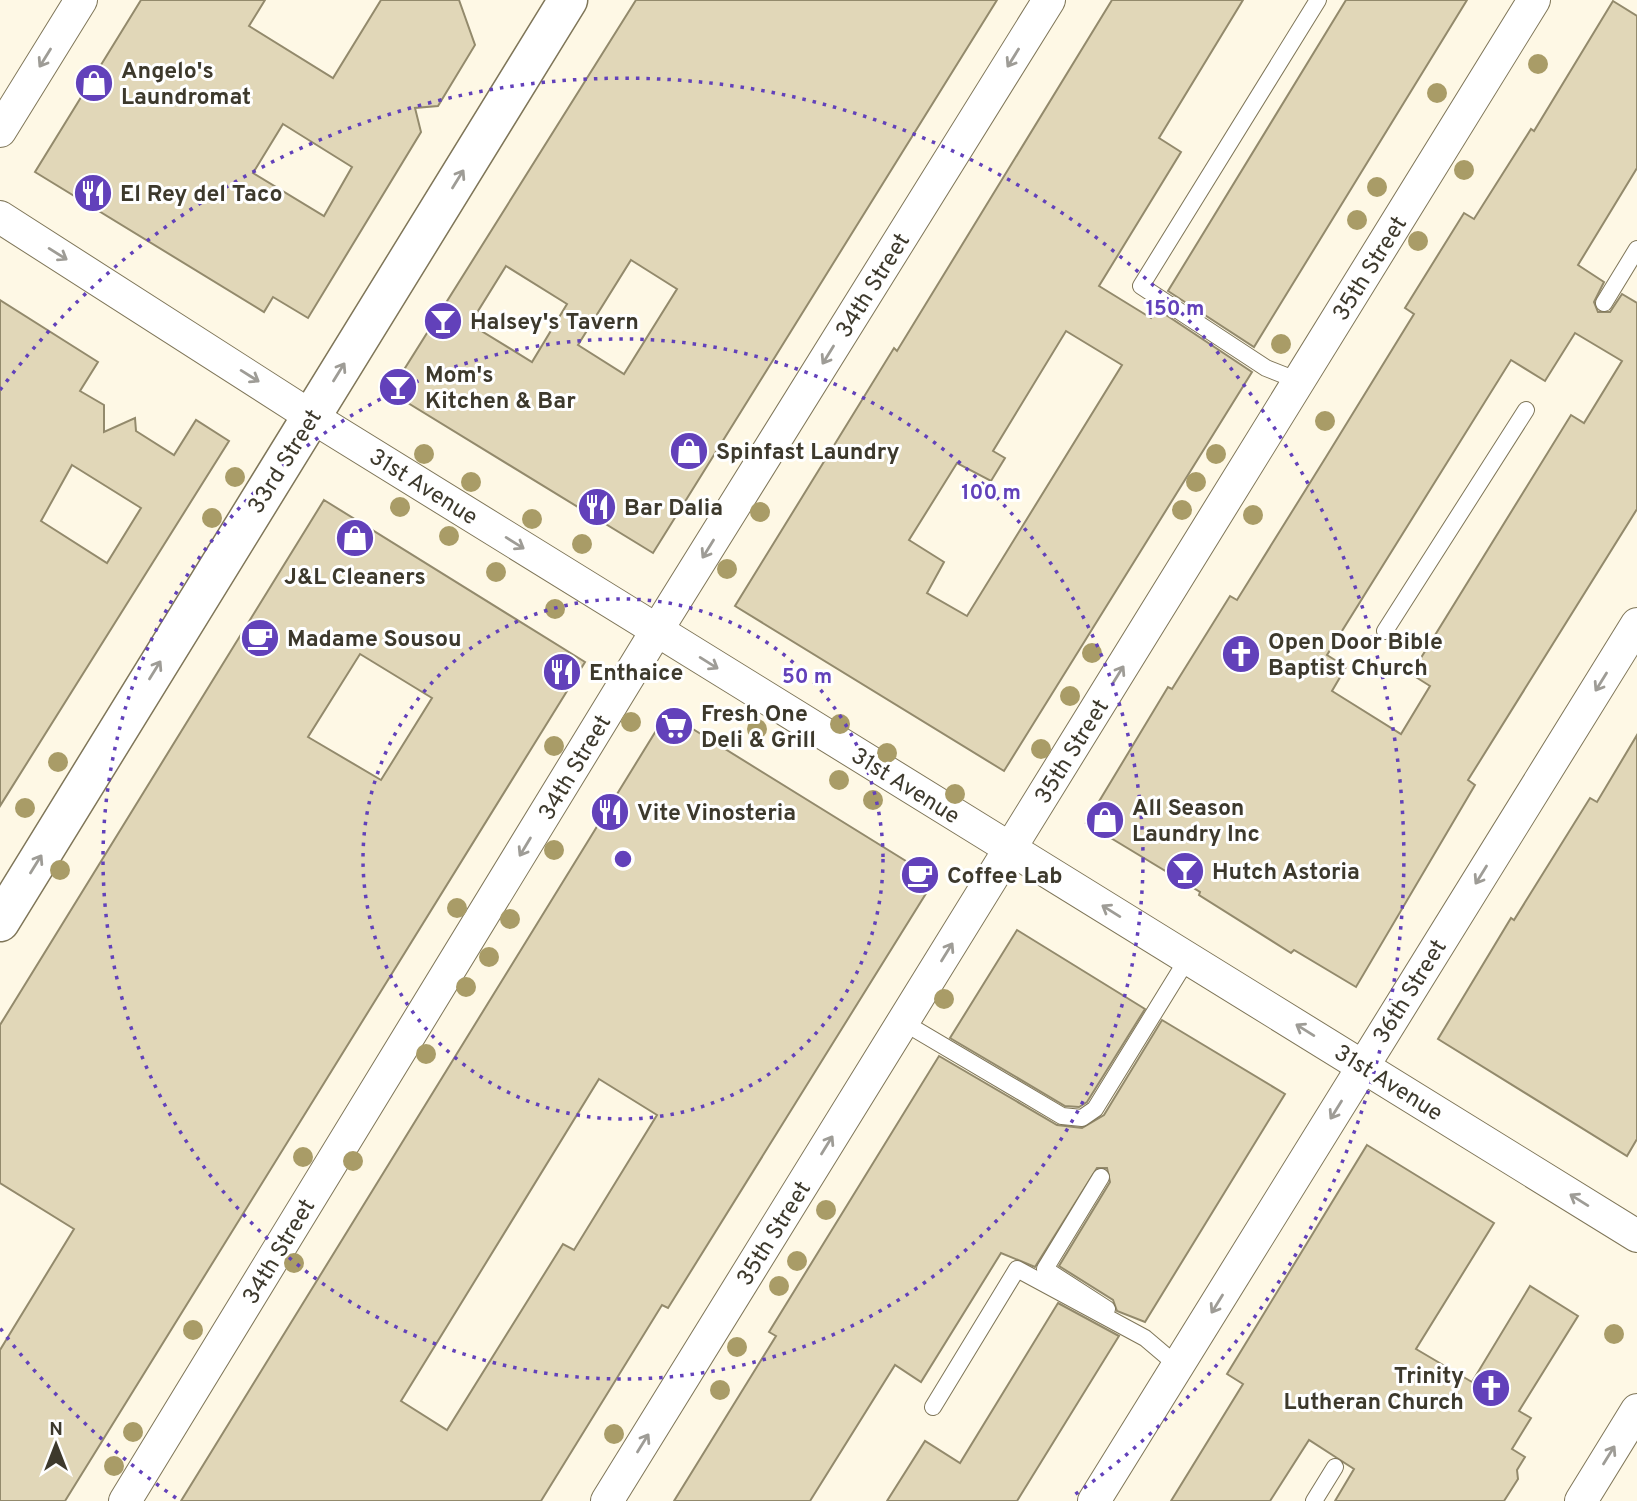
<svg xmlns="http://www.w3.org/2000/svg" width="1637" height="1501" font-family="Overpass,sans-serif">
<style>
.building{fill:#e1d7b8;stroke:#938a6c;stroke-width:2;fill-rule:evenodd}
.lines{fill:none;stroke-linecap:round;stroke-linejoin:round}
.service-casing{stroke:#7f7659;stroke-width:18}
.minor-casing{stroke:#7f7659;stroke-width:34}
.secondary-casing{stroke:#7f7659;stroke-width:41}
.service{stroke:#fff;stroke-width:16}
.minor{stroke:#fff;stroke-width:32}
.secondary{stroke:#fff;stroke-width:38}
.tree{fill:#a99c67}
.oneway{stroke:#9e9c96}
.ring{fill:none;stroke:#6241ba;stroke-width:3.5;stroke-dasharray:3.5 7}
.labels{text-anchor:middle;stroke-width:6;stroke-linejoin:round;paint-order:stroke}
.poi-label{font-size:23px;font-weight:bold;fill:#3d392c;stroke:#fff;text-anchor:start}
.street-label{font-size:23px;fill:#3d392c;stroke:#fff}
.centre{fill:#6241ba;stroke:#fff;stroke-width:3.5}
.ring-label{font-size:21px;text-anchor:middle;font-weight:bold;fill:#6241ba;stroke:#fff;stroke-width:6;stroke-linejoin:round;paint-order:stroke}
</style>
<rect width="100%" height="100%" fill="#fef8e5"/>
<g class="building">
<path d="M141 0H265L249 26 333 78 381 0H459L475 45 438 106 415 108 421 132 308 318 273 297 264 312 35 172ZM283 124 352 167 324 216 253 173Z"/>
<path d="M636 0H997L653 553 390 392ZM631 260 677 289 624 374 578 345ZM506 266 567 304 532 362 470 324Z"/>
<path d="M1112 0H1243L1159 138 1181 152 1099 286 1151 318 1157 309 1252 372 1004 771 735 606 894 348 897 351ZM1066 331 1122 365 967 616 927 593 944 562 909 540 957 463 991 481 1005 458 993 451Z"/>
<polygon points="1346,0 1467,0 1254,347 1168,291"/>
<path d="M1613 1 1637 16V168L1578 265 1604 282 1594 302 1598 312H1610L1622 294 1637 303V509L1468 780 1475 785 1356 987 1294 950 1291 953 1199 895 1200 892 1086 823 1168 687 1172 689 1230 596 1237 600 1326 457 1414 314 1405 308 1464 213 1474 219 1531 129 1534 131ZM1575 333 1622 361 1584 423 1571 415 1411 674 1430 686 1401 734 1332 691 1346 667 1327 655 1511 360 1545 381Z"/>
<path d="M0 300 98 362 80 391 104 405V432L135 418 136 431 174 455 196 420 229 441 0 806ZM72 465 141 508 107 563 41 521Z"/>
<path d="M324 500 585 662 65 1501H0V1350L74 1229 0 1183V1025ZM360 654 432 698 381 780 308 737Z"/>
<path d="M667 713 935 879 668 1308 662 1305 541 1501H181ZM599 1079 657 1115 574 1250 563 1244 447 1430 401 1401Z"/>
<polygon points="1637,735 1637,1139 1627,1156 1438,1039 1511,918 1514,920 1590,798 1597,802"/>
<polygon points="1017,930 1145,1009 1087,1102 1079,1107 1065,1106 950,1038"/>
<polygon points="1162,1020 1285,1094 1145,1322 1117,1311 1113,1300 1059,1266 1110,1182 1107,1168 1097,1168 1035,1267 1001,1253 921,1382 895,1365 810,1501 674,1501 776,1336 769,1332 939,1056 1057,1125 1082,1128 1104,1115"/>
<polygon points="1367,1145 1494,1223 1416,1349 1472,1382 1530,1286 1578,1316 1519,1411 1531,1418 1512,1449 1525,1457 1517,1470 1518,1479 1504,1501 1335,1501 1354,1469 1309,1440 1270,1501 1171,1501 1243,1384 1227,1374"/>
<polygon points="1058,1303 1119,1336 1017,1501 887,1501 925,1441 960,1463"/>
</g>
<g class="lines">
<g class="service-casing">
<g id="service">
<polyline points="1604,303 1637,249"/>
<polyline points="1299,381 1266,368 1141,286 1318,0"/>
<polyline points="1385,631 1526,410"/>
<polyline points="903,1022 1062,1116 1082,1118 1095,1109 1188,958"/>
<polyline points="1101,1177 1045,1269 1107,1309"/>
<polyline points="933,1407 1017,1269 1145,1338 1178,1366"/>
<polyline points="1314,1501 1335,1467"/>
</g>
</g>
<g class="minor-casing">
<g id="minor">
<polyline points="0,131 81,0"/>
<polyline points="0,217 312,417 1637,1236"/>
<polyline points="125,1501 657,630 1049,0"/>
<polyline points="607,1501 1534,0"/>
<polyline points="1094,1501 1637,624"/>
<polyline points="1581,1501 1637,1410"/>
</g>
</g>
<g class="secondary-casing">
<polyline id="secondary" points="0,922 568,0"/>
</g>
<use href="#service" class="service"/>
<use href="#minor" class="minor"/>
<use href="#secondary" class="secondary"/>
</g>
<g class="tree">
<circle cx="1538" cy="64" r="10"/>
<circle cx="1437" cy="93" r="10"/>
<circle cx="1464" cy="170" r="10"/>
<circle cx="1377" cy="187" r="10"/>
<circle cx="1357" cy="220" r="10"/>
<circle cx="1418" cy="241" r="10"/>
<circle cx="1281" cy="344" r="10"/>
<circle cx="1325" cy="421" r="10"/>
<circle cx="424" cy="454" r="10"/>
<circle cx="1216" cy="454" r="10"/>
<circle cx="235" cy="477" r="10"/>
<circle cx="471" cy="482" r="10"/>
<circle cx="1196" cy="482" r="10"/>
<circle cx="400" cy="507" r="10"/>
<circle cx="1182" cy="510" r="10"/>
<circle cx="760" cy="512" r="10"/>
<circle cx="1253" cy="515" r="10"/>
<circle cx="212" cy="518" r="10"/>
<circle cx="532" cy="519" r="10"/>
<circle cx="449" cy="536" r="10"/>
<circle cx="582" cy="544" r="10"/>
<circle cx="727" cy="569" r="10"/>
<circle cx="496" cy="572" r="10"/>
<circle cx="555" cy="609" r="10"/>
<circle cx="1092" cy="653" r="10"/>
<circle cx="1070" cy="696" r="10"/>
<circle cx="631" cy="722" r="10"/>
<circle cx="840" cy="724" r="10"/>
<circle cx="757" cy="729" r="10"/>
<circle cx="554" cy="746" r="10"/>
<circle cx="1041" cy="749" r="10"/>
<circle cx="887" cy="753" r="10"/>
<circle cx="58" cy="762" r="10"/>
<circle cx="839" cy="780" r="10"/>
<circle cx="955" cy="794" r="10"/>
<circle cx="873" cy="800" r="10"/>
<circle cx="25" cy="808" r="10"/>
<circle cx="554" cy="850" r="10"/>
<circle cx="60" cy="870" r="10"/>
<circle cx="457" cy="908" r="10"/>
<circle cx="510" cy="919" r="10"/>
<circle cx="489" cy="957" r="10"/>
<circle cx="466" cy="987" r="10"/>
<circle cx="944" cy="999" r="10"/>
<circle cx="426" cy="1054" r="10"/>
<circle cx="303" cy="1157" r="10"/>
<circle cx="353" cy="1161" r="10"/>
<circle cx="826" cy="1210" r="10"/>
<circle cx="797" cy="1261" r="10"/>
<circle cx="294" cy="1263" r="10"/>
<circle cx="779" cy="1286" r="10"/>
<circle cx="193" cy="1330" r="10"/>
<circle cx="1614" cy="1334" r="10"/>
<circle cx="737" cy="1347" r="10"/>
<circle cx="720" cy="1390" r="10"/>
<circle cx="133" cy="1432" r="10"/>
<circle cx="614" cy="1434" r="10"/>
<circle cx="114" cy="1466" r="10"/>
</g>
<defs><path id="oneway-shaft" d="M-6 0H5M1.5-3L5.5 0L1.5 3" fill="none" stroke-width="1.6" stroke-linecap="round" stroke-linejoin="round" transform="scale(1.75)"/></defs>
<g class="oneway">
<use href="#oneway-shaft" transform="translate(45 58) rotate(122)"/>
<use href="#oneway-shaft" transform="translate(1013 58) rotate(122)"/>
<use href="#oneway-shaft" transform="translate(458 179) rotate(-58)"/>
<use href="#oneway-shaft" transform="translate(58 254) rotate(32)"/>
<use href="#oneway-shaft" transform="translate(828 355) rotate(122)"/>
<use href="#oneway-shaft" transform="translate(339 372) rotate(-58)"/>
<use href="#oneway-shaft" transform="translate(250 376) rotate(32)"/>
<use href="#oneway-shaft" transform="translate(515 543) rotate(32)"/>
<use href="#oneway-shaft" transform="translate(708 549) rotate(122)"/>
<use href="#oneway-shaft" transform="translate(709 663) rotate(32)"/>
<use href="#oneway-shaft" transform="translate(155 670) rotate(-58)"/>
<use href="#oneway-shaft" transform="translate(1118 675) rotate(-58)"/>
<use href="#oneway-shaft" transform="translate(1601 682) rotate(122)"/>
<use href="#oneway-shaft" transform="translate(525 847) rotate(121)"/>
<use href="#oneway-shaft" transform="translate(36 864) rotate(-58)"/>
<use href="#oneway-shaft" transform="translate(1481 875) rotate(122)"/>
<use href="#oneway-shaft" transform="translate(1111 911) rotate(-148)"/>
<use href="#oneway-shaft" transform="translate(947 952) rotate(-58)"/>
<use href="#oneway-shaft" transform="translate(1305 1030) rotate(-148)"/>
<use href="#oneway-shaft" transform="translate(1336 1110) rotate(122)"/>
<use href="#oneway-shaft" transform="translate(827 1145) rotate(-58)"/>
<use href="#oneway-shaft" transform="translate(1579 1200) rotate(-148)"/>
<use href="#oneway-shaft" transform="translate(1217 1304) rotate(122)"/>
<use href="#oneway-shaft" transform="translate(643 1443) rotate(-58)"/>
<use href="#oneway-shaft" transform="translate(1609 1455) rotate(-58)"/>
</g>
<g class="ring">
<circle cx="623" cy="859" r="260"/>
<circle cx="623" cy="859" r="520"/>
<path d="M176 1498A780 780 0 0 1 0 1328M0 390A780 780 0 1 1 1070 1498"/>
</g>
<defs>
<g id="shop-disc" transform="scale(2.0125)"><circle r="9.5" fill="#6241ba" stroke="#fff"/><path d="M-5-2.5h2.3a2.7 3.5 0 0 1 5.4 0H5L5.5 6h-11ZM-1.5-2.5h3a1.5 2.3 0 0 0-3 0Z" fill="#fff"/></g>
<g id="restaurant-disc" transform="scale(2.0125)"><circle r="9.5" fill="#6241ba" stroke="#fff"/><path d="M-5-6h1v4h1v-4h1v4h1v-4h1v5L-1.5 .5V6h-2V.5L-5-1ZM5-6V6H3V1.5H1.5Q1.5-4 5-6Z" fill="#fff"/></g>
<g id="bar-disc" transform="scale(2.0125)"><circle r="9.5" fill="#6241ba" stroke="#fff"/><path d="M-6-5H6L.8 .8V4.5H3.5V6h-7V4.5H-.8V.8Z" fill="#fff"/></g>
<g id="cafe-disc" transform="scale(2.0125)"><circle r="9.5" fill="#6241ba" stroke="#fff"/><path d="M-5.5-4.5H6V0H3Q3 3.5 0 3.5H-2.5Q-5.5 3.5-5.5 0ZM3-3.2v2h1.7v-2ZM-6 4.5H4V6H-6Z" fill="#fff"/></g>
<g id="church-disc" transform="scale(2.0125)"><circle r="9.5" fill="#6241ba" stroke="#fff"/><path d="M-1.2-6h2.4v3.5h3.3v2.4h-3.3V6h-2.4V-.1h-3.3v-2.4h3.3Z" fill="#fff"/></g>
<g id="supermarket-disc" transform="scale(2.0125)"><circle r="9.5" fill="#6241ba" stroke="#fff"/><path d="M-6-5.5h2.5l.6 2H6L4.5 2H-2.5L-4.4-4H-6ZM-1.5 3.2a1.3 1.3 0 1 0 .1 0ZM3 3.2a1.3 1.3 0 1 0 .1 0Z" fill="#fff"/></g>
</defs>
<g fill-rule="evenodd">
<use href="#shop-disc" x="94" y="83"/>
<use href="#restaurant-disc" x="93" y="193"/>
<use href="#bar-disc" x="443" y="321"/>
<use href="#bar-disc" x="398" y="387"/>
<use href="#shop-disc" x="689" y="451"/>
<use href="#restaurant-disc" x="597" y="507"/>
<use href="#shop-disc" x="355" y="538"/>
<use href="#cafe-disc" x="260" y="638"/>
<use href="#church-disc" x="1241" y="654"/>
<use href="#restaurant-disc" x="562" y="672"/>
<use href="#supermarket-disc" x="674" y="726"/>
<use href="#restaurant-disc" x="610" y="812"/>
<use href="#shop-disc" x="1105" y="820"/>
<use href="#bar-disc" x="1185" y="871"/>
<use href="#cafe-disc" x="920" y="875"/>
<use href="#church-disc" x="1491" y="1388"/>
</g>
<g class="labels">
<g class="poi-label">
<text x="121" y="78">Angelo's<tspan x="121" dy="26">Laundromat</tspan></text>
<text x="120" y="201">El Rey del Taco</text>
<text x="470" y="329">Halsey's Tavern</text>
<text x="425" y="382">Mom's<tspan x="425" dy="26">Kitchen &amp; Bar</tspan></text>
<text x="716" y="459">Spinfast Laundry</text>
<text x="624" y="515">Bar Dalia</text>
<text x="355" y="584" text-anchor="middle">J&amp;L Cleaners</text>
<text x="287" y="646">Madame Sousou</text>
<text x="1268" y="649">Open Door Bible<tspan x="1268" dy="26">Baptist Church</tspan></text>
<text x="589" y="680">Enthaice</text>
<text x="701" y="721">Fresh One<tspan x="701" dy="26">Deli &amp; Grill</tspan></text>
<text x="1132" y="815">All Season<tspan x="1132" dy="26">Laundry Inc</tspan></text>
<text x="637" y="820">Vite Vinosteria</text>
<text x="1212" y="879">Hutch Astoria</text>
<text x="947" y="883">Coffee Lab</text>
<text x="1464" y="1383" text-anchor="end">Trinity<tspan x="1464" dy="26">Lutheran Church</tspan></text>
</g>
<g class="street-label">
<text transform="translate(1369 268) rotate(-58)" y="8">35th Street</text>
<text transform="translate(872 285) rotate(-58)" y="8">34th Street</text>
<text transform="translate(284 461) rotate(-58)" y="8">33rd Street</text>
<text transform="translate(424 486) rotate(32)" y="8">31st Avenue</text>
<text transform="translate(1071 751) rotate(-58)" y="8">35th Street</text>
<text transform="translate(574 767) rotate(-59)" y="8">34th Street</text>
<text transform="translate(906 785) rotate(32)" y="8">31st Avenue</text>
<text transform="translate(1409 991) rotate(-58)" y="8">36th Street</text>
<text transform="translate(1389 1082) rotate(32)" y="8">31st Avenue</text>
<text transform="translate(773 1233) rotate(-58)" y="8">35th Street</text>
<text transform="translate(278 1251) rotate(-59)" y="8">34th Street</text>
</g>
</g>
<circle cx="623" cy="859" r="10" class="centre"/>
<g class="ring-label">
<text x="1175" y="315">150 m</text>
<text x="991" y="499">100 m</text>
<text x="807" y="683">50 m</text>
</g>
<g transform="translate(56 1445)" stroke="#ffffff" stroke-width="5" paint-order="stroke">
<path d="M0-5L12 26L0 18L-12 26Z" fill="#3d392c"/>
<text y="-10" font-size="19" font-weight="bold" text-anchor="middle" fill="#3d392c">N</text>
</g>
</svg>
